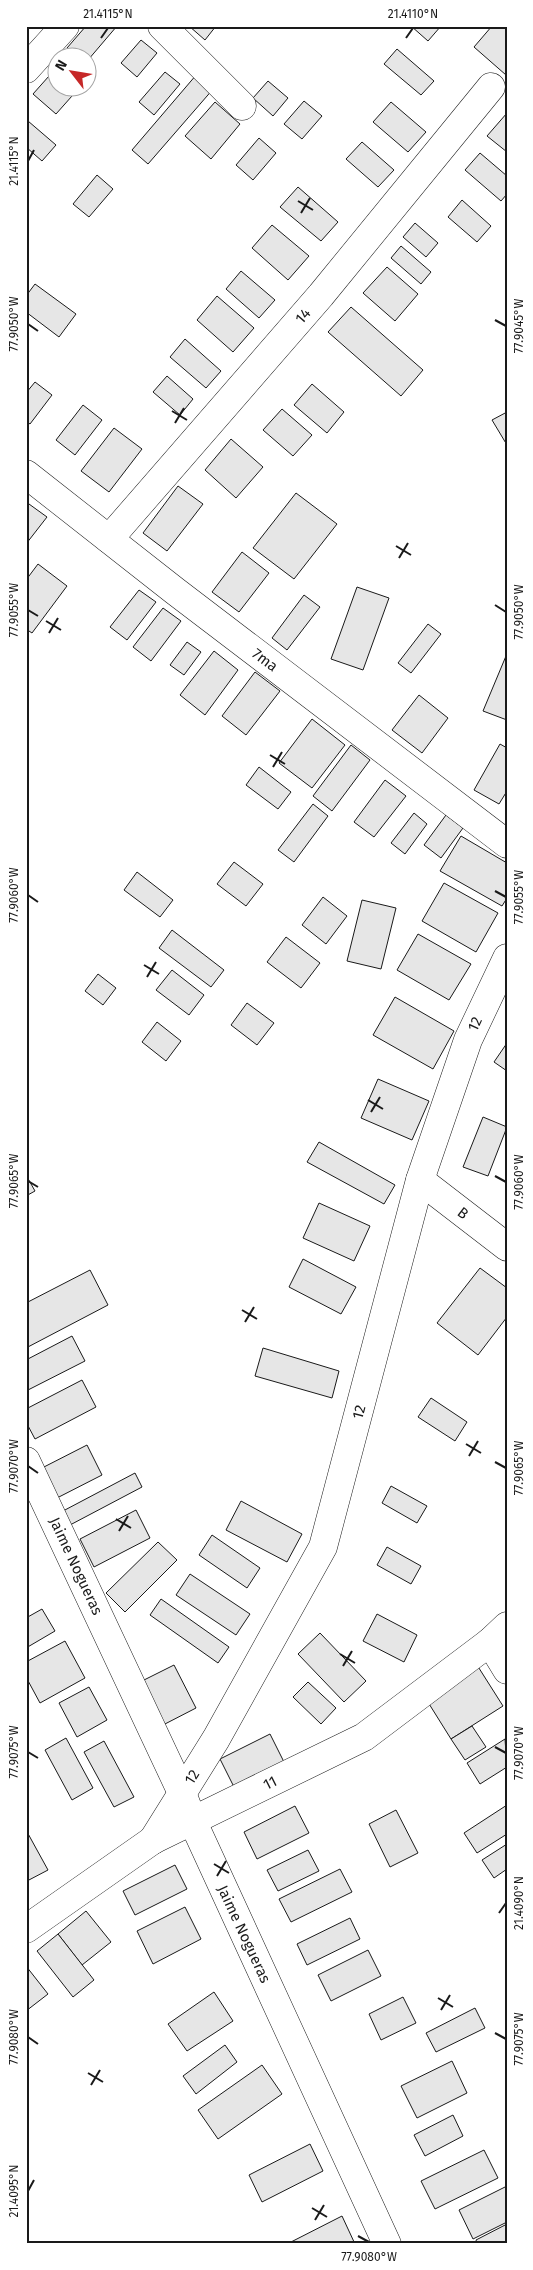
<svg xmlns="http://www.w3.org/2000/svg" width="533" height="2270" font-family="'Fira Sans',sans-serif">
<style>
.building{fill:#e6e6e6;stroke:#1a1a1a}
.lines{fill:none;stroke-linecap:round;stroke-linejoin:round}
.minor-casing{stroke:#1a1a1a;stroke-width:29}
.minor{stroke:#fff;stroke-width:28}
.ticks{fill:none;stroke:#1a1a1a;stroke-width:2}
.labels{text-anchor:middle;stroke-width:4;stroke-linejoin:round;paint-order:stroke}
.street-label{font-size:15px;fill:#1a1a1a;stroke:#fff}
.neatline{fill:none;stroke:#1a1a1a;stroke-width:2}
.ticks-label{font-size:12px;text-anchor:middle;fill:#1a1a1a}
</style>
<rect width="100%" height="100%" fill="#fff"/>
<g class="building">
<polygon points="86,26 117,26 88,60 88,58 78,58 67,48"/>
<polygon points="189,26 216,26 205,40"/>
<polygon points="411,26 441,26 428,41"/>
<polygon points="492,26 503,26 507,29 506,75 474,47"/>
<polygon points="141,40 157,53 137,77 121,63"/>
<polygon points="397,49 434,81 421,95 384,64"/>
<polygon points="165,72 180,84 154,115 139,102"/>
<polygon points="197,74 214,88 148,164 132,150"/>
<polygon points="49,76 58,83 58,88 62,88 72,96 56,114 33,94"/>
<polygon points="268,81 288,98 273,116 253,98"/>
<polygon points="304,101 322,116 302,139 284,124"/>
<polygon points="215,102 240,124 211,159 185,136"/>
<polygon points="391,102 426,132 408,152 373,122"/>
<polygon points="507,113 507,152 487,136"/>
<polygon points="28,121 56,145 42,161 26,147"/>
<polygon points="259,138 276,153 253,180 236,165"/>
<polygon points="362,142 394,170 378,187 346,159"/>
<polygon points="480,153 507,176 507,194 501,201 465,170"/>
<polygon points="97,175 113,189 89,217 73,204"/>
<polygon points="298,187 338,222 321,241 280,207"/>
<polygon points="462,200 491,226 477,242 448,217"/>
<polygon points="415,223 438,243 426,257 403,237"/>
<polygon points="272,225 309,256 288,280 252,248"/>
<polygon points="401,246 431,272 421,284 391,258"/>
<polygon points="387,267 418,294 395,321 363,293"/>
<polygon points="241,271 275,300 259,318 226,289"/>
<polygon points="35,284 76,314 59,337 26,312 26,296"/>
<polygon points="217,296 254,328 233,352 197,320"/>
<polygon points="351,307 423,370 401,396 328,332"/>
<polygon points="185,339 221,371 206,388 170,357"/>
<polygon points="167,376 193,399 180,415 153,392"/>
<polygon points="35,382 52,395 30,424 26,421 26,393"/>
<polygon points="312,384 344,412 327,433 294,405"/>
<polygon points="83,405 102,420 75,455 56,440"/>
<polygon points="282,409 312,435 293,456 263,430"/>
<polygon points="507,412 507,445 492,420"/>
<polygon points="114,428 142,449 109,492 81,471"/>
<polygon points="231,439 263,467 236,498 205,470"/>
<polygon points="178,486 203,504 167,551 143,533"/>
<polygon points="296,493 337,524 294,579 253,548"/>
<polygon points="29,504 47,517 26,544 26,508"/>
<polygon points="242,552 269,573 239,612 212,592"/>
<polygon points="38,564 67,586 32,633 26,629 26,580"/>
<polygon points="357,587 389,598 363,670 331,659"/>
<polygon points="139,590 156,602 127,640 110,627"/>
<polygon points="304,595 320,607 287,650 272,638"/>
<polygon points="163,608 181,621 151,661 133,647"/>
<polygon points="428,624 441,634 411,673 398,663"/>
<polygon points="187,642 201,652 184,675 170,665"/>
<polygon points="214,651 238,670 205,715 180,695"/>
<polygon points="506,656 507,656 507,720 483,711"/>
<polygon points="255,672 280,691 246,735 222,716"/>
<polygon points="419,695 448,718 422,753 392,730"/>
<polygon points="312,719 345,745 312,788 279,763"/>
<polygon points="500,744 507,748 507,791 499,804 474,790"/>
<polygon points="351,745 370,760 332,811 313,796"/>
<polygon points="259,767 291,792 278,809 246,785"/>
<polygon points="385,780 406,796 374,837 354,822"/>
<polygon points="313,804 328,816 294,862 278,850"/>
<polygon points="414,813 427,824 405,854 391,843"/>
<polygon points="446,815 463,828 441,858 424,845"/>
<polygon points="461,836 507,863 507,898 502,906 440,871"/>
<polygon points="234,862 263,884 246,906 217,884"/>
<polygon points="137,872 173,900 160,917 124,890"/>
<polygon points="444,883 498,913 476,952 422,921"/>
<polygon points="323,897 347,916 326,944 302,925"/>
<polygon points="362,900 396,908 381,969 347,961"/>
<polygon points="172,930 224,970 211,987 159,948"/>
<polygon points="418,934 471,964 449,1000 397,970"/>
<polygon points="286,937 320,963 301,988 267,962"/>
<polygon points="172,970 204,995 189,1015 156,990"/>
<polygon points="98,974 116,988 103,1005 85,991"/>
<polygon points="395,997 454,1031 433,1069 373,1035"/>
<polygon points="247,1003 274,1023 257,1045 231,1025"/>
<polygon points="157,1022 181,1041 166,1061 142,1042"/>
<polygon points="507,1043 507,1071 494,1062"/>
<polygon points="378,1079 429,1101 412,1140 361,1118"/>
<polygon points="483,1117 507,1127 488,1176 463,1167"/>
<polygon points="319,1142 395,1185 384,1204 307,1162"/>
<polygon points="26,1175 35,1191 26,1196"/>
<polygon points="319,1203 370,1226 354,1261 303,1238"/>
<polygon points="303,1259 356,1287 341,1314 289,1287"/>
<polygon points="480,1268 507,1288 507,1317 478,1355 437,1323"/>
<polygon points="90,1270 108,1305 26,1348 26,1303"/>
<polygon points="72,1336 85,1361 26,1391 26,1360"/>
<polygon points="263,1348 339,1371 332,1398 255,1376"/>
<polygon points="82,1380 96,1407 35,1439 26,1422 26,1409"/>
<polygon points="431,1398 467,1422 455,1441 418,1417"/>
<polygon points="87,1445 102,1475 55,1499 40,1469"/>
<polygon points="135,1473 142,1487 70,1525 63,1511"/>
<polygon points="391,1486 427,1506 417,1523 382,1503"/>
<polygon points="241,1501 302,1534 287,1562 226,1530"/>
<polygon points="136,1510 150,1538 94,1567 80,1539"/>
<polygon points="212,1535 260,1568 247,1588 199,1555"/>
<polygon points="158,1542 177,1560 125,1612 106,1593"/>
<polygon points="387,1547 421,1566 411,1584 377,1565"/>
<polygon points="190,1574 250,1614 236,1635 176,1595"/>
<polygon points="161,1599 229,1647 218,1663 150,1615"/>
<polygon points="42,1609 55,1631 26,1648 26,1618"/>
<polygon points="377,1614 417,1635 404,1662 363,1641"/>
<polygon points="320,1633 366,1681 344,1702 298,1654"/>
<polygon points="65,1641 85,1678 40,1703 26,1677 26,1662"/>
<polygon points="174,1665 196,1708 163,1725 142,1681"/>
<polygon points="477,1665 503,1706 451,1739 426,1699"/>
<polygon points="308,1682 336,1708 321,1724 293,1697"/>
<polygon points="89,1687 107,1720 77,1737 59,1703"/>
<polygon points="472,1726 486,1747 465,1760 451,1739"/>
<polygon points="270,1734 284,1762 234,1787 220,1759"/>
<polygon points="66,1738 93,1788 72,1800 45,1750"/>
<polygon points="505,1739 507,1767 480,1784 467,1763"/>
<polygon points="104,1741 134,1797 114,1807 84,1752"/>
<polygon points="507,1805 507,1834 477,1853 464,1833"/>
<polygon points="295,1806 309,1833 257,1859 244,1832"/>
<polygon points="396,1810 418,1853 390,1867 369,1824"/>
<polygon points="26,1830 48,1870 27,1881 26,1881"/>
<polygon points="507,1844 507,1869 494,1878 482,1860"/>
<polygon points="308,1850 319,1871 278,1891 267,1870"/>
<polygon points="175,1865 187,1889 135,1915 123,1891"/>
<polygon points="340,1869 352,1892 291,1922 279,1899"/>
<polygon points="185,1907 201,1939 153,1964 137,1931"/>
<polygon points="86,1911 111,1942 82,1965 58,1934"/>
<polygon points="350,1918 360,1939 307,1965 297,1944"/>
<polygon points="58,1934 94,1980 73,1997 37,1951"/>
<polygon points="368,1950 381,1976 331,2001 318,1975"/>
<polygon points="26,1966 48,1994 26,2011"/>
<polygon points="214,1992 233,2021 187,2051 168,2024"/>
<polygon points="403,1997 416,2023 381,2040 369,2014"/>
<polygon points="475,2008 485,2028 436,2052 426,2033"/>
<polygon points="225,2045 237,2062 196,2094 183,2076"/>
<polygon points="452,2061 467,2093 417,2118 401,2086"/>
<polygon points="262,2065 282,2094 218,2139 198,2110"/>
<polygon points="453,2115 463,2136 425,2156 414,2135"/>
<polygon points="310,2144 323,2171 262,2202 249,2175"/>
<polygon points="484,2150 498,2178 435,2209 421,2181"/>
<polygon points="507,2186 507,2222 473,2239 459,2210"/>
<polygon points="342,2216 355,2244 289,2244 289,2243"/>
<polygon points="507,2224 507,2244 477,2244 476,2240"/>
</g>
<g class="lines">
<g class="minor-casing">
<g id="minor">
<polyline points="162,26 242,106"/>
<polyline points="26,69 65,26"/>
<polyline points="26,474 175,591 507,844"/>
<polyline points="109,539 321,295 491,87"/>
<polyline points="420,1180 507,1247"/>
<polyline points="26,1461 182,1793 193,1822 387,2244"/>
<polyline points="490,1642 507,1670"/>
<polyline points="153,1840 216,1739 323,1547 420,1180 468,1040 507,958"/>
<polyline points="26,1929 153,1840 364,1737 490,1642 507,1626"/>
</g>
</g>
<use href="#minor" class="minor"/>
</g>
<path class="ticks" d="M101 38 108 28M406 38 413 28M28 161 34 150M298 201 313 210M301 213 310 198M495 320 506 326M28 324 38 331M172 411 187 420M175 423 184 408M396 546 411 555M399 558 408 543M495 605 506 612M28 610 38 616M46 621 61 630M49 633 58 618M270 755 285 764M273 767 282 752M495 891 506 897M28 895 38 902M144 965 159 974M147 977 156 962M368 1100 383 1109M371 1112 380 1097M495 1176 506 1182M28 1181 38 1187M242 1310 257 1319M245 1322 254 1307M466 1444 481 1453M469 1456 478 1441M495 1462 506 1468M28 1466 38 1473M116 1519 131 1528M119 1531 128 1516M340 1654 355 1663M343 1666 352 1651M495 1747 506 1753M28 1752 38 1758M214 1864 229 1873M217 1876 226 1861M499 1913 506 1903M438 1998 453 2007M441 2010 450 1995M495 2033 506 2039M28 2037 38 2044M88 2073 103 2082M91 2085 100 2070M28 2191 34 2180M312 2208 327 2217M315 2220 324 2205M358 2236 369 2242"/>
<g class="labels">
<g class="street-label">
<text transform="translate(303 316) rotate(-49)" y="5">14</text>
<text transform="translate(265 660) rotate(37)" y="5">7ma</text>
<text transform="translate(475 1024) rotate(-65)" y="5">12</text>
<text transform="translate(463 1213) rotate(38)" y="5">B</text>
<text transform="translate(359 1412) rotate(-75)" y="5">12</text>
<text transform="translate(76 1566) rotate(65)" y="5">Jaime Nogueras</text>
<text transform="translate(192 1777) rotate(-58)" y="5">12</text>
<text transform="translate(270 1783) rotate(-27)" y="5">11</text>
<text transform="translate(244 1934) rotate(65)" y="5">Jaime Nogueras</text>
</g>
</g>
<rect width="533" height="2270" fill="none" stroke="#ffffff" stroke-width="55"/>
<g transform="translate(72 72) rotate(301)"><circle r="24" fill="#ffffff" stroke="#a3a3a3"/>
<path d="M0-4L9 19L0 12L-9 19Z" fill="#c62828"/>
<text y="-8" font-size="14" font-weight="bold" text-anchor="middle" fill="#1a1a1a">N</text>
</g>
<rect x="28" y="28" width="478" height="2214" class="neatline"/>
<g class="ticks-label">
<text x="108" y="18">21.4115°N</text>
<text x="413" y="18">21.4110°N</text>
<text transform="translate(14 161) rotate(-90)" y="4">21.4115°N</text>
<text transform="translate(14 324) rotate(-90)" y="4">77.9050°W</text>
<text transform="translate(519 326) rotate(-90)" y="4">77.9045°W</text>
<text transform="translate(14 610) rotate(-90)" y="4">77.9055°W</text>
<text transform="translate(519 612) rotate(-90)" y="4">77.9050°W</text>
<text transform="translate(14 895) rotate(-90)" y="4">77.9060°W</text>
<text transform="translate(519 897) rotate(-90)" y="4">77.9055°W</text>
<text transform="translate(14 1181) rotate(-90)" y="4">77.9065°W</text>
<text transform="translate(519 1182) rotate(-90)" y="4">77.9060°W</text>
<text transform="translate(14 1466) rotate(-90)" y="4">77.9070°W</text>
<text transform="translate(519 1468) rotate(-90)" y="4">77.9065°W</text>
<text transform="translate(14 1752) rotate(-90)" y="4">77.9075°W</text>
<text transform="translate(519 1753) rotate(-90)" y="4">77.9070°W</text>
<text transform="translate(519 1903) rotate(-90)" y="4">21.4090°N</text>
<text transform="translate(14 2037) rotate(-90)" y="4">77.9080°W</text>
<text transform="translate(519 2039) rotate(-90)" y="4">77.9075°W</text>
<text transform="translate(14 2191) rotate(-90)" y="4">21.4095°N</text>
<text x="369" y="2261">77.9080°W</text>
</g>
</svg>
